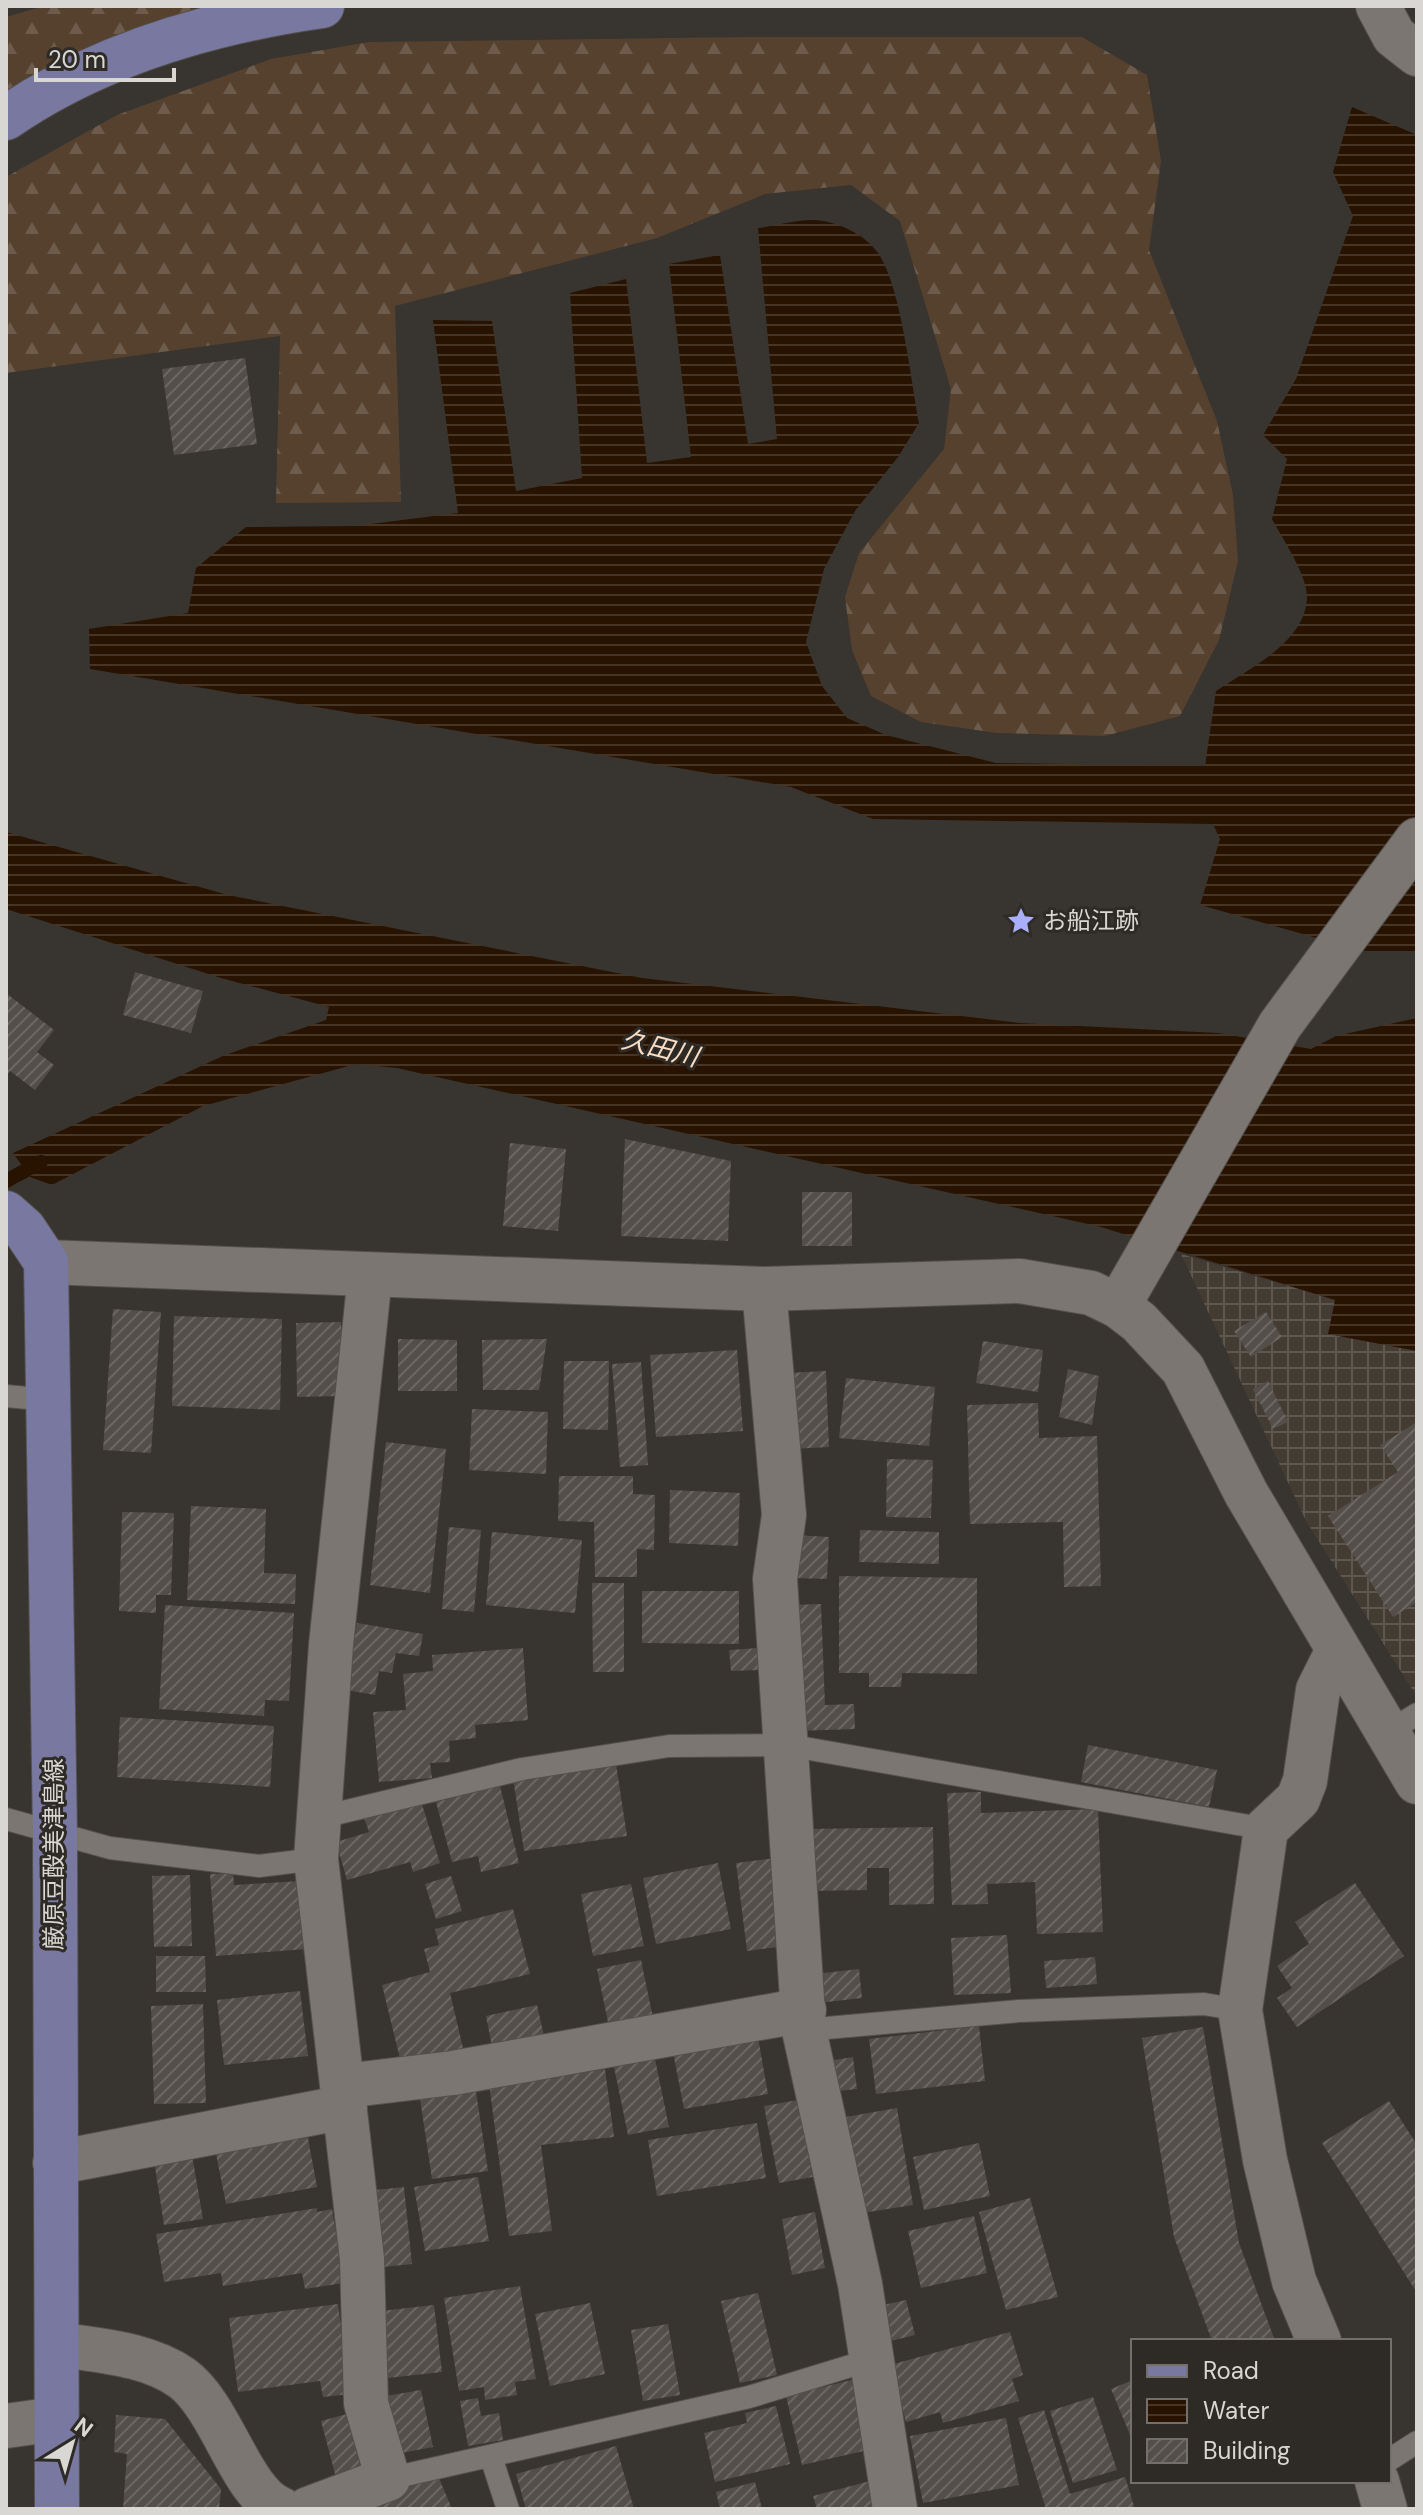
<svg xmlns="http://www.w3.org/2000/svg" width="1423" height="2515" font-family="'DM Sans','Noto Sans JP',sans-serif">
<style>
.industrial{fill:url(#industrial-grid)}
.forest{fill:url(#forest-firs)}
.water{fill:url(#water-rules)}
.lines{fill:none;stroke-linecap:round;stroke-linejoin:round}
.stream{stroke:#271300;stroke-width:14}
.building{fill:url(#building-hatch)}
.service-casing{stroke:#53504d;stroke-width:24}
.minor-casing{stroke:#53504d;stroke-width:46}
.tertiary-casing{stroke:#53504d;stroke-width:46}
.primary-casing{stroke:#53504d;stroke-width:46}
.service{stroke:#7b7672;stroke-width:22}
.minor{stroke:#7b7672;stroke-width:44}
.tertiary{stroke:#7b7672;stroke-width:44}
.primary{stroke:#7878a0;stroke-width:44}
.labels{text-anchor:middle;stroke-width:6;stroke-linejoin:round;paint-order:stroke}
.poi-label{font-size:24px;fill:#d9d7d4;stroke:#2e2a26;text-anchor:start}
.street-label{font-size:24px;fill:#d9d7d4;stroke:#2e2a26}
.water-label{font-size:26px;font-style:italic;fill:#fadec4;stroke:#2e2a26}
</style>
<defs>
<pattern id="industrial-grid" width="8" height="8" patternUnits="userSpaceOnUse" patternTransform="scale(2)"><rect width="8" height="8" fill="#443b33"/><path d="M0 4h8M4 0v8" fill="none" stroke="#5e5750"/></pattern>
<pattern id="forest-firs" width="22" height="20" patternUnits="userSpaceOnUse" patternTransform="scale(2)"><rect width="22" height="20" fill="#55412e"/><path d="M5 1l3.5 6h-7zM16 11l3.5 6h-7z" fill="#6d5c4b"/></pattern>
<pattern id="water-rules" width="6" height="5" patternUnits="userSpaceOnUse" patternTransform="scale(2)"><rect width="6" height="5" fill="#271300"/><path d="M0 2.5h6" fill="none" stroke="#463524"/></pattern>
<pattern id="building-hatch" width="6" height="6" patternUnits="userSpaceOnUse" patternTransform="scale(2)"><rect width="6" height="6" fill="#534e4a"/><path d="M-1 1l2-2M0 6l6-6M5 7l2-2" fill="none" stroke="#6b6763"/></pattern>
</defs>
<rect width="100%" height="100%" fill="#383430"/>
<polygon class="industrial" points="1181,1254 1335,1300 1329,1334 1417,1351 1417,1697 1306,1521"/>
<g class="forest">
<polygon points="44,6 199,6 6,95 6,17"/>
<polygon points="746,37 1082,37 1147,75 1161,161 1149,250 1217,421 1233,495 1238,561 1219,640 1180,716 1105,736 997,733 921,722 871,696 852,650 845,597 859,553 944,449 951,389 900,221 851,185 765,194 657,238 395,306 401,502 276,503 280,336 6,373 6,177 117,115 271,59 369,42"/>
</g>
<g class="water">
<path d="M1352 107 1417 135V951H1363L1200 905 1220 839 1213 824 873 819 791 787 90 669 89 629 188 613 196 568 246 527 355 526 458 513 433 320 492 321 516 491 582 478 570 293 626 279 647 463 691 457 669 264 720 255 748 444 777 439 758 228C775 226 795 220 813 220 835 220 866 235 878 253 901 286 911 381 919 423L898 457 855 511 824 569 806 642 822 686 847 718 886 735 996 763 1205 766 1216 691C1248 669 1305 643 1307 598 1308 576 1282 538 1272 519L1287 459 1263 435 1296 379 1353 216 1333 172Z"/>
<polygon points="6,832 228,895 642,978 1020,1023 1218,1033 1311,1049 1336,1036 1417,1018 1417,1351 1328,1334 1335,1300 1101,1227 397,1068 356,1064 203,1106 52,1185 30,1177 13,1153 225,1055 326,1020 329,1007 221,978 6,909"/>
</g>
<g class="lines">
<polyline class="stream" points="6,1181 41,1162"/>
</g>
<g class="building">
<polygon points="245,358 257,444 174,455 162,369"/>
<polygon points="135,972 203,991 191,1033 123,1015"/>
<polygon points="6,993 54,1030 37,1052 54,1065 35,1090 10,1071 6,1076"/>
<polygon points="625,1139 731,1161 728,1241 621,1236"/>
<polygon points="510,1143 566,1149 558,1231 503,1226"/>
<rect x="802" y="1192" width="50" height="54"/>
<polygon points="113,1309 161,1312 151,1453 103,1450"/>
<polygon points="1266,1312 1282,1337 1251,1357 1234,1331"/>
<polygon points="174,1316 282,1319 280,1410 172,1406"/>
<polygon points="341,1322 342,1396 297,1397 296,1323"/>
<polygon points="398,1339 457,1340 457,1391 398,1391"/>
<polygon points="547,1339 539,1390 483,1390 482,1340"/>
<polygon points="983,1341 1043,1350 1038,1392 976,1383"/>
<polygon points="737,1350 743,1431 656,1437 650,1355"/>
<polygon points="564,1361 609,1361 608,1430 563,1429"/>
<polygon points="641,1362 648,1465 620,1467 612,1364"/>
<polygon points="1068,1369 1099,1376 1092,1425 1059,1417"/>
<polygon points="826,1371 829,1447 792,1449 788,1373"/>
<polygon points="846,1378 935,1387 929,1446 839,1438"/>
<polygon points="1268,1381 1288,1422 1273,1429 1253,1389"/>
<polygon points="1038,1403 1039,1438 1097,1436 1101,1586 1064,1587 1063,1522 970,1524 967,1405"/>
<polygon points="472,1409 548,1412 546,1474 469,1470"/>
<polygon points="1417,1422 1417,1602 1393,1617 1328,1516 1398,1472 1380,1445"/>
<polygon points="386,1442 446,1449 430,1593 370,1585"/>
<polygon points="887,1459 933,1460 931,1518 886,1517"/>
<polygon points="559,1476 633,1476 633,1494 655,1495 654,1550 637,1549 637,1577 595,1577 594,1522 558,1521"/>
<polygon points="670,1490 740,1493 738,1546 669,1543"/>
<polygon points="191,1506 266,1509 264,1573 296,1574 295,1604 187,1600"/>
<polygon points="122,1512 174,1513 171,1595 156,1595 156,1613 119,1611"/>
<polygon points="449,1527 481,1530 474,1612 442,1609"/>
<polygon points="860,1530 939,1532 939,1564 859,1562"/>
<polygon points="492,1532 582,1540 575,1613 486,1605"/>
<polygon points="795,1535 829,1537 827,1579 793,1578"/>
<polygon points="839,1576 977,1578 977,1674 902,1673 901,1687 869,1687 869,1673 839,1673"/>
<polygon points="592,1583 624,1583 624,1672 593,1672"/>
<polygon points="642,1591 739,1591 739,1644 642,1643"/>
<polygon points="821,1604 825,1705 854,1704 855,1729 796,1731 791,1605"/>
<polygon points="165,1605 294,1613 289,1701 265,1700 264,1716 159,1709"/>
<polygon points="357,1623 423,1634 419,1656 396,1653 392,1673 379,1671 375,1695 346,1690"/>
<polygon points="523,1648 528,1720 475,1725 476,1738 449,1741 450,1762 430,1763 432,1778 379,1782 373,1712 406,1710 403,1674 433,1671 432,1655"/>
<polygon points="759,1648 760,1670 731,1671 729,1650"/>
<polygon points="120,1717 274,1726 270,1787 117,1777"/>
<polygon points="1088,1745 1217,1770 1209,1807 1081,1782"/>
<polygon points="616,1764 627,1836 524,1851 513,1778"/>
<polygon points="500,1786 519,1863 481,1872 478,1856 452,1862 436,1802"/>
<polygon points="981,1792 981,1813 1098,1809 1103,1932 1037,1934 1035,1882 987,1884 988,1904 952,1905 947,1793"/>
<polygon points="421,1801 440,1863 413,1872 410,1862 347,1880 336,1842 369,1832 364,1818"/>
<polygon points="933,1827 934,1904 889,1905 889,1868 867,1868 867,1890 809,1891 808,1829"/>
<polygon points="776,1858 786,1946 747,1951 736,1863"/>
<polygon points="718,1863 731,1929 656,1944 643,1878"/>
<polygon points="233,1873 234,1885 302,1881 307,1949 216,1956 210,1874"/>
<polygon points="190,1875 192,1946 154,1947 152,1876"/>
<polygon points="451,1876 462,1911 436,1919 425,1884"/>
<polygon points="1355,1883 1404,1956 1297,2027 1277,1998 1292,1988 1277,1966 1309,1944 1295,1922"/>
<polygon points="631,1884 644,1946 593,1956 581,1894"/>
<polygon points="513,1909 530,1974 450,1993 464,2052 402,2067 382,1985 430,1972 424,1949 439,1945 435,1929"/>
<polygon points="1007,1935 1011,1993 954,1995 951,1938"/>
<polygon points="156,1956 205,1956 206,1992 156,1992"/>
<polygon points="1095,1957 1097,1984 1046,1988 1044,1961"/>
<polygon points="641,1960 653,2018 609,2027 597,1969"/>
<polygon points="859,1969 862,1998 818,2003 815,1974"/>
<polygon points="300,1991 308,2056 224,2065 217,2000"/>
<polygon points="203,2004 206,2103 154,2104 151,2006"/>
<polygon points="537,2005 544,2036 492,2047 486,2016"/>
<polygon points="979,2026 985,2081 876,2094 869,2039"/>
<polygon points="1203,2027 1239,2243 1275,2341 1212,2341 1174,2237 1142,2038"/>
<polygon points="757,2032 768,2094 684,2109 672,2047"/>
<polygon points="654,2054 669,2127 628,2135 613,2062"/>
<polygon points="853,2057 857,2089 830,2092 827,2061"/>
<polygon points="605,2069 614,2137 541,2145 552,2231 509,2236 489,2083"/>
<polygon points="475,2085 488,2171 432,2179 419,2092"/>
<polygon points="798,2100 813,2177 779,2183 764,2106"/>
<polygon points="1389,2101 1417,2145 1417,2293 1322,2143"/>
<polygon points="897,2108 913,2205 856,2214 840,2118"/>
<polygon points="757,2123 766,2178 657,2196 648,2140"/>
<polygon points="306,2127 317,2187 226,2204 214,2144"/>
<polygon points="979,2143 990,2196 924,2210 913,2157"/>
<polygon points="192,2155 203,2219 164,2225 154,2161"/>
<polygon points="478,2177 489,2241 425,2251 414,2187"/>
<polygon points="404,2187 412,2264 374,2268 365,2191"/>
<polygon points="1030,2198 1058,2297 1006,2310 979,2212"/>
<polygon points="317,2208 317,2212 332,2209 344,2283 305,2289 302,2273 223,2286 221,2273 164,2282 156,2234"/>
<polygon points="815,2212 825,2268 792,2275 782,2219"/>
<polygon points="974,2216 987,2273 921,2288 908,2231"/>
<polygon points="520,2286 536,2379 515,2382 517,2395 485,2400 484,2387 459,2391 444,2298"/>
<polygon points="758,2293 777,2375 740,2383 721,2301"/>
<polygon points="906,2300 915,2335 887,2342 879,2306"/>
<polygon points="590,2303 605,2374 550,2386 535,2314"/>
<polygon points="338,2304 350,2394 323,2397 320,2381 238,2392 229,2318"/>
<polygon points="434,2305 442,2372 388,2378 380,2311"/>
<polygon points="668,2324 680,2395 643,2401 631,2330"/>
<polygon points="1010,2332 1023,2375 1012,2379 1019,2401 943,2423 940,2412 906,2422 890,2365"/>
<polygon points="860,2378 877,2448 802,2465 786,2396"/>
<polygon points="1133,2380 1133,2442 1111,2389"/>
<polygon points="421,2390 433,2447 391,2455 380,2397"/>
<polygon points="1093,2397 1117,2470 1073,2483 1050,2411"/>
<polygon points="478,2398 481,2416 499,2413 503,2440 468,2446 460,2401"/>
<polygon points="776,2406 790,2464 715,2482 704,2433 747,2423 745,2413"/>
<polygon points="1044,2410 1070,2494 1125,2477 1135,2509 1046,2509 1018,2418"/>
<polygon points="354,2412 368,2466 335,2474 321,2421"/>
<polygon points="116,2415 165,2419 221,2489 219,2509 123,2509 127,2454 114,2452"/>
<polygon points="1006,2418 1019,2485 923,2503 910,2436"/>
<polygon points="616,2446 634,2509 526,2509 516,2474"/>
<polygon points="436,2471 452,2509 346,2509"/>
<polygon points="870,2481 878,2509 817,2509 813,2496"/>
<polygon points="755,2482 762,2509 720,2509 716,2492"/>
</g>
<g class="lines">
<g class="service-casing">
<g id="service">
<polyline points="6,1396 49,1400"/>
<polyline points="1387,1733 1417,1714"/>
<polyline points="318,1818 522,1769 669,1746 787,1745 1266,1829"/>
<polyline points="6,1819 110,1848 259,1866 316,1859"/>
<polyline points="804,2030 1019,2011 1204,2004 1240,2010"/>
<polyline points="491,2457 508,2509"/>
<polyline points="1389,2460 1417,2442"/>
<polyline points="388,2479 749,2397 870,2360"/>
</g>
</g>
<g class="minor-casing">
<g id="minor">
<polyline points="764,1289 784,1515 775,1579 804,2030 860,2284 895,2509"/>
<polyline points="344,2086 453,2073 804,2010"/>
<polyline points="55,2163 345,2107"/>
<polyline points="1319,2341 1294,2281 1265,2160 1240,2010 1266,1829 1298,1799 1305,1781 1318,1690 1337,1652"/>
<path d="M57 2344C99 2351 146 2353 182 2378 222 2407 241 2494 281 2509"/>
<polyline points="6,2426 56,2419"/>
<polyline points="1377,2481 1385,2509"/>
<polyline points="308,2509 388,2479 366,2403 362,2259 316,1859 331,1645 370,1276"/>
</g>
</g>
<g class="tertiary-casing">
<g id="tertiary">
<polyline points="1378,6 1394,36 1417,54"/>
<polyline points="46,1262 764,1289 1020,1281 1091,1293 1118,1306 1139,1322 1183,1369 1246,1493 1417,1782"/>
<polyline points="1118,1306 1280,1025 1417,840"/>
</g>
</g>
<g class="primary-casing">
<g id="primary">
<path d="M6 118C99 54 211 22 322 6"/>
<polyline points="6,1213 24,1229 46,1262 55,1834 57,2509"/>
</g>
</g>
<use href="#service" class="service"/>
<use href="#minor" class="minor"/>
<use href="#tertiary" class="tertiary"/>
<use href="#primary" class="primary"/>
</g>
<defs>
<g id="sight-bare" transform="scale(2.16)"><path d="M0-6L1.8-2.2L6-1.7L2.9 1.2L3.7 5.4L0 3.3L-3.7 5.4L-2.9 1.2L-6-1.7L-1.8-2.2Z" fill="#aaaffb" stroke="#2e2a26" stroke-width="2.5" paint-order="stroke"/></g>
</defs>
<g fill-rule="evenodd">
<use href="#sight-bare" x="1021" y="921"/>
</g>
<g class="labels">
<g class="poi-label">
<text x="1043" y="929">お船江跡</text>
</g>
<g class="street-label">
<text transform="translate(54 1854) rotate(-90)" y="8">厳原豆酘美津島線</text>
</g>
<g class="water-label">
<text transform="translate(660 1048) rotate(14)" y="9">久田川</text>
</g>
</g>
<rect width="1423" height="2515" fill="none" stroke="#d9d7d4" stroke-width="16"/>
<rect x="1131" y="2339" width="260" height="144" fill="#2e2a26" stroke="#726f6c" stroke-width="2"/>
<rect x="1147" y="2365" width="40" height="12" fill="#7878a0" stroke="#726f6c" stroke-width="2"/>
<text x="1203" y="2379" font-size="24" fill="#d9d7d4">Road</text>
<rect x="1147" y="2399" width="40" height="24" fill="url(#water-rules)" stroke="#726f6c" stroke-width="2"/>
<text x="1203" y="2419" font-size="24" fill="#d9d7d4">Water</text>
<rect x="1147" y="2439" width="40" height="24" fill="url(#building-hatch)" stroke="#726f6c" stroke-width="2"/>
<text x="1203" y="2459" font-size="24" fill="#d9d7d4">Building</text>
<g transform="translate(72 2443) rotate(37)" stroke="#2e2a26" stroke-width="6" paint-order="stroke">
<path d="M0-6L14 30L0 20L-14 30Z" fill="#d9d7d4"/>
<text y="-12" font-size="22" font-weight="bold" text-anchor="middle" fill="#d9d7d4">N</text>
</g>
<path d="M36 68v12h138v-12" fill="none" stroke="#d9d7d4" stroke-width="4"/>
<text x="48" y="68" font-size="24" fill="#d9d7d4" stroke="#2e2a26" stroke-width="6" paint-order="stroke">20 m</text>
</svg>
